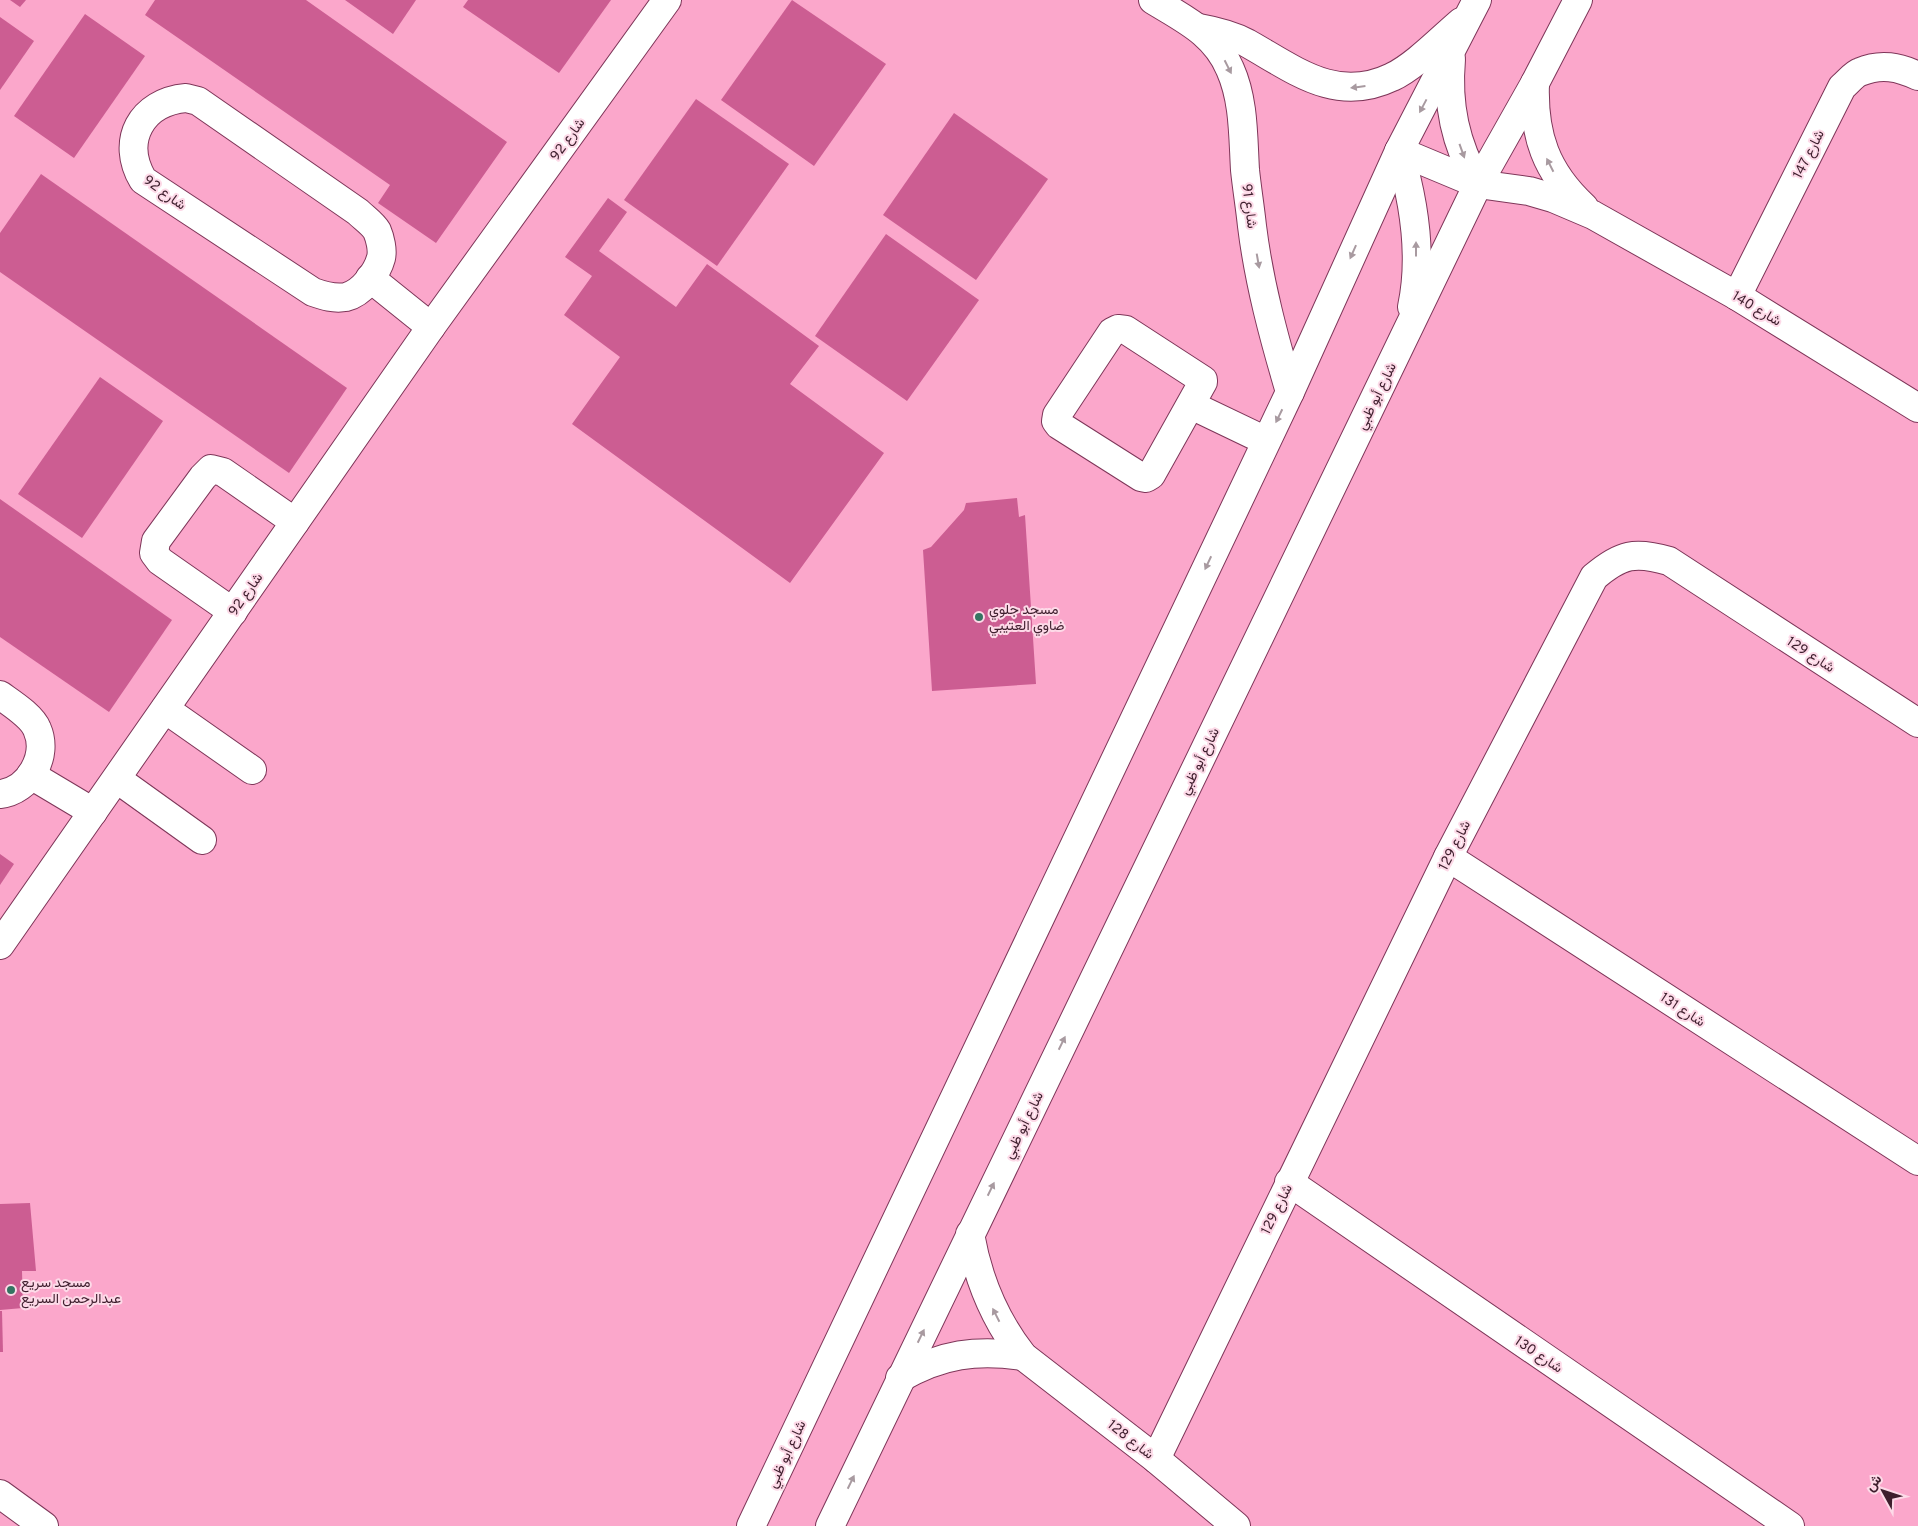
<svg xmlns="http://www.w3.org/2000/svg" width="1918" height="1526" font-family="Overpass,Vazirmatn,sans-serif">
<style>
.building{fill:#cc5d92}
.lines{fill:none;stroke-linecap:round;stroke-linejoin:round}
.minor-casing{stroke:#7e3659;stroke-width:30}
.minor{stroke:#fff;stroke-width:28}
.oneway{fill:#a89aa0}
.poi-dot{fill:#357462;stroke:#fddae8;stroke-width:2}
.labels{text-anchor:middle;stroke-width:4;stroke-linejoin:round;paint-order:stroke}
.street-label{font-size:14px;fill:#3e1e2d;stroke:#fddae8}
.poi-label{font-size:14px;fill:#3e1e2d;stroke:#fddae8;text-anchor:start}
</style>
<rect width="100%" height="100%" fill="#fba7cb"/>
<g class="building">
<polygon points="10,0 26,0 20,7"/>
<polygon points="155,0 306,0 507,142 436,243 378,203 390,185 145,15"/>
<polygon points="345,0 416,0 393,34"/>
<polygon points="468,0 611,0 559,73 463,7"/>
<polygon points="792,0 886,64 814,166 721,100"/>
<polygon points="85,14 145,56 74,158 14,116"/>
<polygon points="0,17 34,41 0,90"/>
<polygon points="696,99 789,164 717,266 624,200"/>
<polygon points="954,113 1048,179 976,280 883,215"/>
<polygon points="41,174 347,388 289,473 0,272 0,233"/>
<polygon points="608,198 627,212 599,251 676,307 707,264 819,346 790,384 884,453 790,583 572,424 620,357 564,315 592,276 565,257"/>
<polygon points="886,234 979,300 907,401 815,336"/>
<polygon points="100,377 163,421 82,538 18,494"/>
<polygon points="1017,498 1019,517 1025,515 1036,684 932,691 923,550 931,547 964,510 966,503"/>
<polygon points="0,499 172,620 109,712 0,637"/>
<polygon points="0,854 14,864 0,885"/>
<polygon points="30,1203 36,1271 22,1271 23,1308 0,1310 0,1204"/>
<polygon points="0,1311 2,1311 3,1352 0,1352"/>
</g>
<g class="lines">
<g class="minor-casing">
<g id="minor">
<path d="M1153 0C1184 19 1215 33 1230 69 1244 100 1243 136 1245 170 1247 189 1250 207 1252 226 1259 283 1274 338 1290 392"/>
<path d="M1199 28C1216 31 1232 35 1247 43 1295 70 1336 104 1392 77 1414 67 1442 38 1461 22"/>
<path d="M1451 59C1447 105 1455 143 1478 184"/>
<path d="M1535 83C1533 135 1546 172 1584 207"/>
<path d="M186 98 198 101 358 212C364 218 373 224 377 231 380 238 383 250 381 258 377 273 362 293 346 297 334 299 324 296 313 292L143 180C120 141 141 102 186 98Z"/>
<polyline points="1399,151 1478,184 1529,191 1553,198 1593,215 1737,296 1918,408"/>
<path d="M1399 151C1414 201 1423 255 1412 307"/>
<polyline points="370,278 431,327"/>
<path d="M1737 296 1842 87C1848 82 1854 74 1860 72 1881 63 1899 67 1918 76"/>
<polygon points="1118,329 1126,330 1203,380 1203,382 1151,475 1146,478 1141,477 1059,425 1056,421 1057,415 1112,332"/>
<polyline points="1191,405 1266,441"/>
<polyline points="233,612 160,561 154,553 156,541 203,477 211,469 223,472 295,522"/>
<path d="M0 695C11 703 32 716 37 729 49 756 29 791 0 794"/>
<polyline points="165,709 252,770"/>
<polyline points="31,775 93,812"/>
<polyline points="117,779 202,840"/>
<polyline points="1448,857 1918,1161"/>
<polyline points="0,945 431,327 667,0"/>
<polyline points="1289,1182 1790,1526"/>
<path d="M970 1234C978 1280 994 1319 1023 1356L1156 1459 1236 1526"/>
<path d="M900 1378C941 1354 977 1349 1023 1356"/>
<path d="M1156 1459 1448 857 1594 577C1621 554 1635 551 1669 561L1918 723"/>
<polyline points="0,1494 44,1526"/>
<polyline points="751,1526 1290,392 1399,151 1477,0"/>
<polyline points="830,1526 1478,184 1535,83 1578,0"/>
</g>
</g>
<use href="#minor" class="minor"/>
</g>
<defs><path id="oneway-solid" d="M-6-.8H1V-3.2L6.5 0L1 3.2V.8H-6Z" transform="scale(1.25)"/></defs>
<g class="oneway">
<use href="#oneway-solid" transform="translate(1228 67) rotate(63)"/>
<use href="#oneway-solid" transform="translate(1358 87) rotate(173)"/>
<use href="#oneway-solid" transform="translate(1423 106) rotate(118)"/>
<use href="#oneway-solid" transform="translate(1462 151) rotate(70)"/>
<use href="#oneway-solid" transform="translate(1550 165) rotate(-117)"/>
<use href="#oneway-solid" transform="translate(1416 249) rotate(-90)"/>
<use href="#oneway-solid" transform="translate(1353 252) rotate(114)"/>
<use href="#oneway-solid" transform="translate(1258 261) rotate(80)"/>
<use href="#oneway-solid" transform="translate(1279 416) rotate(116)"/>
<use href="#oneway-solid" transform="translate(1208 563) rotate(115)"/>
<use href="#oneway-solid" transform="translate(1062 1043) rotate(-64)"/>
<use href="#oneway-solid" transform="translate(991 1189) rotate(-64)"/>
<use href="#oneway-solid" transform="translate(996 1315) rotate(-117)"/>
<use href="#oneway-solid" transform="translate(921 1336) rotate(-64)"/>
<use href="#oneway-solid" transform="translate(851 1482) rotate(-64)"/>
</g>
<g class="poi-dot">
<circle cx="979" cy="617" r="5"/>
<circle cx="11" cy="1290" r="5"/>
</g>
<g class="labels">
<g class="street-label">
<text transform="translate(567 139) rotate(-54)" y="5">شارع 92</text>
<text transform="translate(1808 154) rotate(-63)" y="5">شارع 147</text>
<text transform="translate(165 192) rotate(36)" y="5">شارع 92</text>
<text transform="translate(1250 206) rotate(83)" y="5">شارع 91</text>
<text transform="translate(1757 308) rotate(31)" y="5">شارع 140</text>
<text transform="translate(1376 396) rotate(-64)" y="5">شارع أبو ظبي</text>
<text transform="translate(245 594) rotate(-55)" y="5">شارع 92</text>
<text transform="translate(1811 654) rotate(33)" y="5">شارع 129</text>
<text transform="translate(1199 761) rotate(-64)" y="5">شارع أبو ظبي</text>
<text transform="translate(1454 845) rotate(-63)" y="5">شارع 129</text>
<text transform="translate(1683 1009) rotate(33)" y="5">شارع 131</text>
<text transform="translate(1023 1125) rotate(-64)" y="5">شارع أبو ظبي</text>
<text transform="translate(1276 1209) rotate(-64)" y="5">شارع 129</text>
<text transform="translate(1539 1354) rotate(34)" y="5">شارع 130</text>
<text transform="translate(1131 1439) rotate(38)" y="5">شارع 128</text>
<text transform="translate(786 1454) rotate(-65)" y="5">شارع أبو ظبي</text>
</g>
<g class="poi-label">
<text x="989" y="614">مسجد جلوي<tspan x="989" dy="16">ضاوي العتيبي</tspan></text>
<text x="21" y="1287">مسجد سريع<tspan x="21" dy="16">عبدالرحمن السريع</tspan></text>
</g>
</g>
<g transform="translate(1883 1491) rotate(310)" stroke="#fddae8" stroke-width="4" paint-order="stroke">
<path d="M0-4L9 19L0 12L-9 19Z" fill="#3e1e2d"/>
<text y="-8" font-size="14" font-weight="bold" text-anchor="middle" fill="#3e1e2d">ش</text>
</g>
</svg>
